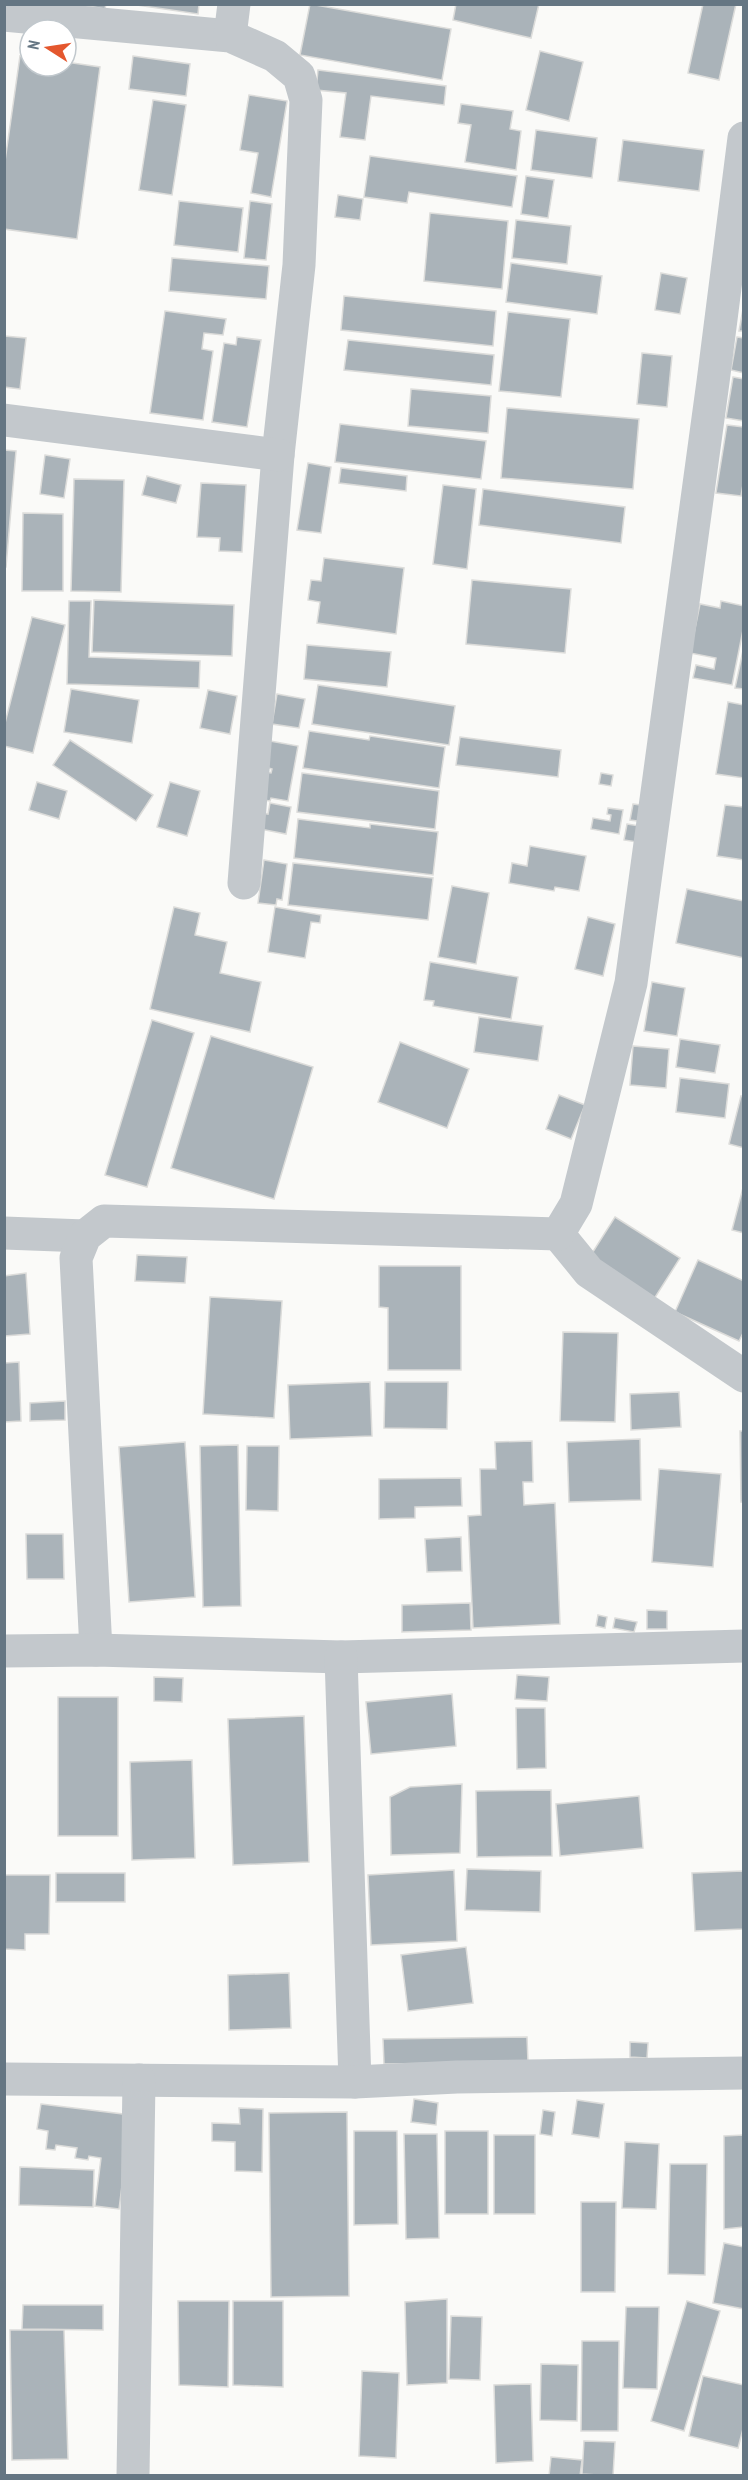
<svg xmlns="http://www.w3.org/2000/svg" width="748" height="2480" font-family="'PT Sans Narrow',sans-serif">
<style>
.building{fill:#aab3b9;stroke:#dcdcda;stroke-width:1.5}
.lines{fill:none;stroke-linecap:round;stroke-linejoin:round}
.minor{stroke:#c3c8cc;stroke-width:33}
</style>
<rect width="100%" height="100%" fill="#fafaf8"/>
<g class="building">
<polygon points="77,4 106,4 105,9"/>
<polygon points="130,4 199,4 198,14"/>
<polygon points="310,4 451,29 442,80 300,55"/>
<polygon points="456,4 539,4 531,38 453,20"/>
<polygon points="703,4 736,4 719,80 688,73"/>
<polygon points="540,51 583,62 569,121 526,110"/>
<polygon points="20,56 30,58 30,66 66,66 66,62 100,67 77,239 4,229 4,168"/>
<polygon points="133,56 190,64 186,96 129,89"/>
<polygon points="318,70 446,86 444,105 371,96 365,140 340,137 346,93 316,90"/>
<polygon points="249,95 287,101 271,197 251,193 258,153 240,150"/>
<polygon points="153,100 186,105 172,195 139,190"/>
<polygon points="461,104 513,111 510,129 521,131 516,170 465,162 471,125 458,123"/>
<polygon points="536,130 597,138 592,178 531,170"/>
<polygon points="623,140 704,150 699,191 618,181"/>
<polygon points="370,156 517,176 512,207 409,192 407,203 364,197"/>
<polygon points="526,176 554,180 548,218 521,214"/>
<polygon points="338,195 363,199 360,220 335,217"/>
<polygon points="179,201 243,208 238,252 174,245"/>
<polygon points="250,201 272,204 266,260 244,258"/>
<polygon points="430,213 508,221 502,289 424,281"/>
<polygon points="516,220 571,226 567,264 512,258"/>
<polygon points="172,258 269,266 266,299 169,291"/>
<polygon points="511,263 602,276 597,314 506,302"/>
<polygon points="661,273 687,278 680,314 655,310"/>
<polygon points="344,296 496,311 493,346 341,330"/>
<polygon points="744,304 744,331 739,331"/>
<polygon points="165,311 226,319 223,335 204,333 202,349 213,351 203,420 150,413"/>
<polygon points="508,312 570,319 561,397 499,391"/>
<polygon points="4,336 26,338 20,389 4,387"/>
<polygon points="237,337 261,340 247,427 212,422 224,343 236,345"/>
<polygon points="737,337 744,338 744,373 731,370"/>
<polygon points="348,340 494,355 491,385 344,370"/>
<polygon points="642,353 672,356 667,407 637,404"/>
<polygon points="733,377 744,379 744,421 726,418"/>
<polygon points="411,389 491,396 488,433 408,426"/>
<polygon points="507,408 639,419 633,489 501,478"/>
<polygon points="340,424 486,441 481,479 335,462"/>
<polygon points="727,425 744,427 744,479 741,496 716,493"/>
<polygon points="4,450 16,451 6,567 4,567"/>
<polygon points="45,455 70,459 64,498 40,494"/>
<polygon points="308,463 331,467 321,533 297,530"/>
<polygon points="341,468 407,476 406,491 339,483"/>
<polygon points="147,476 181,485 176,503 142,495"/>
<polygon points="74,479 124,480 121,592 71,591"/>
<polygon points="201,483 246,485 242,552 219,551 220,538 197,537"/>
<polygon points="443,485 476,489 467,569 433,564"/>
<polygon points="483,489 625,507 621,543 479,525"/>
<polygon points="23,513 63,514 63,591 22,591"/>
<polygon points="324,558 404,568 396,634 317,623 320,602 308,600 311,580 321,581"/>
<polygon points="472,580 571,589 565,653 466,644"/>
<polygon points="94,600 234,605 232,656 92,652"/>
<polygon points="69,601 91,601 89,657 200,661 199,688 67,684"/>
<polygon points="721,601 744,606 744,625 732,685 693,678 696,665 714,669 716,658 690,653 700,604 720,608"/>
<polygon points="32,617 65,625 33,753 4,746 4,727"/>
<polygon points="307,645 391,652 387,687 304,679"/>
<polygon points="744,646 744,689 735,688"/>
<polygon points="318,685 455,706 449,745 312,724"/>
<polygon points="71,689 139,700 132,743 64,732"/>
<polygon points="208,690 237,696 230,734 200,728"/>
<polygon points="277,694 305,699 299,728 272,724"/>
<polygon points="728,702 744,705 744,778 716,774"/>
<polygon points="309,731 369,740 370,736 445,747 439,788 303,768"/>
<polygon points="460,737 561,750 558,777 456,765"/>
<polygon points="70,740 153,795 136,821 53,765"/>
<polygon points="270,741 298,746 288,801 271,798 270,801 264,800 265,772 271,773 272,769 265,767"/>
<polygon points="302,773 439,791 435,829 297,812"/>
<polygon points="601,773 613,775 611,786 599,784"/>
<polygon points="37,782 67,791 59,819 29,810"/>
<polygon points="170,782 200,791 187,836 157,827"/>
<polygon points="270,803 291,807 286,834 260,829 263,813 268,814"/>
<polygon points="633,804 648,806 645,822 630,820"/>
<polygon points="725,805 744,807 744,860 717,856"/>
<polygon points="608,808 623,810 619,834 591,829 593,818 610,821 611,815 607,814"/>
<polygon points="298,819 370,828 370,824 438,832 433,875 294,858"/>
<polygon points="627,824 640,826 637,842 624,840"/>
<polygon points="530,846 586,856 579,891 555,887 554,891 509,883 512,863 527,866"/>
<polygon points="264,860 287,864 282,900 277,899 276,905 258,903"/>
<polygon points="293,863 433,878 428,920 288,905"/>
<polygon points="452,886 489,893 476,964 438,957"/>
<polygon points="687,889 744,901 744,958 676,943"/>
<polygon points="174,907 200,913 195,935 227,942 220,973 261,982 250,1032 150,1009"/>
<polygon points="275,907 321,915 320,923 311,922 305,958 268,952"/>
<polygon points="588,917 615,924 603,976 575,969"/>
<polygon points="430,962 518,977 511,1019 433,1006 434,1001 424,1000"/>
<polygon points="652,982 685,988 677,1036 644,1031"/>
<polygon points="479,1017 543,1026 538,1061 474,1052"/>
<polygon points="152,1020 194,1033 147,1187 105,1175"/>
<polygon points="211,1036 313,1067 274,1199 171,1168"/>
<polygon points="680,1039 720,1045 715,1073 676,1067"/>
<polygon points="400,1042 469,1069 447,1128 378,1102"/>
<polygon points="633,1046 669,1049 666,1088 630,1085"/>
<polygon points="680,1078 729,1084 725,1118 676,1112"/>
<polygon points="559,1095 585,1105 571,1139 546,1129"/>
<polygon points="741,1096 744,1097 744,1148 729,1144"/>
<polygon points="744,1184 744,1233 732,1230"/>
<polygon points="615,1217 680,1258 654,1299 589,1258"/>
<polygon points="137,1255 187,1257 185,1283 135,1281"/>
<polygon points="698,1260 744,1281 744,1331 739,1341 675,1312"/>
<polygon points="379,1266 461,1266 461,1370 388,1370 388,1308 379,1307"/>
<polygon points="26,1273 30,1334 4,1336 4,1276"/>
<polygon points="210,1297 282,1301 274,1418 203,1414"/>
<polygon points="563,1332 618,1333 615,1422 560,1421"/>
<polygon points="19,1362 21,1421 4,1422 4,1363"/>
<polygon points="370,1382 372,1436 290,1439 288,1385"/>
<polygon points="385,1382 448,1382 447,1429 384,1428"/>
<polygon points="679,1392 681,1427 631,1430 630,1394"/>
<polygon points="65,1401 65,1420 30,1421 30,1403"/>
<polygon points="740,1431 744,1431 744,1502 741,1502"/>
<polygon points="640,1439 641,1500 569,1502 567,1442"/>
<polygon points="532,1441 533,1482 523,1482 524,1505 555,1503 560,1624 473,1628 468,1516 481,1515 480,1469 496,1469 495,1442"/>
<polygon points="185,1442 195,1597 129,1602 119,1447"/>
<polygon points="238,1445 241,1606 203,1607 200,1446"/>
<polygon points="247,1446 279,1446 278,1511 246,1510"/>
<polygon points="659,1469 721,1474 713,1567 652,1562"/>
<polygon points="461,1478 462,1506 415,1507 415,1518 379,1519 379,1479"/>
<polygon points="26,1534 63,1534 64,1579 27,1579"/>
<polygon points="461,1537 462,1571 427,1572 425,1539"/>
<polygon points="470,1603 471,1630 402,1632 402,1605"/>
<polygon points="647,1610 667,1611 667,1629 647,1629"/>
<polygon points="598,1615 607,1617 605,1628 596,1626"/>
<polygon points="615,1618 637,1622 634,1632 613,1628"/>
<polygon points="517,1675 549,1677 547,1701 515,1699"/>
<polygon points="154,1677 183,1678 182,1702 154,1701"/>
<polygon points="452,1694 456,1746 371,1754 366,1702"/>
<rect x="58" y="1697" width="60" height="139"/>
<polygon points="516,1708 545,1708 546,1768 517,1769"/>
<polygon points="304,1716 309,1862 233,1865 228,1719"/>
<polygon points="192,1760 195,1858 132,1860 130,1762"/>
<polygon points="462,1784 460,1853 391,1855 390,1797 410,1787"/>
<polygon points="551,1790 552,1856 477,1857 476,1791"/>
<polygon points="639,1796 643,1848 560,1856 556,1804"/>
<polygon points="467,1869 541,1871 540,1912 465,1910"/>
<polygon points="454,1870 457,1941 371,1945 368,1875"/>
<polygon points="743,1871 744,1929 695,1931 692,1873"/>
<rect x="56" y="1873" width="69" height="29"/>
<polygon points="4,1875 50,1875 49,1934 25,1934 25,1950 4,1949"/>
<polygon points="466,1947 473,2003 408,2011 401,1955"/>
<polygon points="289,1973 291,2028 229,2030 228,1975"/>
<polygon points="527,2037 528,2062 384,2064 383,2039"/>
<polygon points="630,2042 648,2043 647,2058 630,2057"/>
<polygon points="414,2099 438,2103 436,2125 411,2122"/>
<polygon points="577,2100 604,2104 599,2138 572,2134"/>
<polygon points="41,2104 131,2115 119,2209 95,2206 101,2158 89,2156 88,2160 75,2158 77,2148 56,2145 55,2150 46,2149 48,2131 37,2129"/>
<polygon points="239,2108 263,2109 262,2172 235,2171 235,2142 212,2141 212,2123 240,2124"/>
<polygon points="543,2110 555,2112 552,2136 540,2134"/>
<polygon points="347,2112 349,2296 271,2297 269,2113"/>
<polygon points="354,2131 397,2131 398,2224 354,2225"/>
<rect x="445" y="2131" width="43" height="83"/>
<polygon points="404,2134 437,2134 439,2238 406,2239"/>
<rect x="494" y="2135" width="41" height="79"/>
<polygon points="744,2135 744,2227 724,2229 724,2136"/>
<polygon points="625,2142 659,2144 656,2209 622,2208"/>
<polygon points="670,2164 707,2164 705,2275 668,2274"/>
<polygon points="20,2167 94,2170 93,2207 19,2205"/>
<polygon points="581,2202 616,2202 615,2292 581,2292"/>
<polygon points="724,2243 744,2247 744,2309 713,2303"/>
<polygon points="447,2299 447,2383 407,2385 405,2302"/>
<polygon points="178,2301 229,2301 228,2387 179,2385"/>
<polygon points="233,2301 283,2301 283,2387 233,2385"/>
<polygon points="687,2301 720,2311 684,2431 651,2421"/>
<polygon points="23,2305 103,2305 103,2330 22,2329"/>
<polygon points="626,2307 659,2307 657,2389 623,2388"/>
<polygon points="451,2316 482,2317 480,2380 449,2379"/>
<polygon points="10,2330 64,2330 68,2459 12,2460"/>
<polygon points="582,2341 619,2341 618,2431 581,2431"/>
<polygon points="541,2364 578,2365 577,2421 540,2420"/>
<polygon points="362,2371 399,2373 396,2458 359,2456"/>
<polygon points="703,2376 744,2385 744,2425 738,2448 689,2436"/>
<polygon points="531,2384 533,2461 496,2463 494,2385"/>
<polygon points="584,2441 615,2442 613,2476 582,2474"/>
<polygon points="551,2457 582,2460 580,2476 549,2476"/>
</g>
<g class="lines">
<g class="minor">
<polyline points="4,15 230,36 275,56 299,76 306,100 299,265 278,455 244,883"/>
<polyline points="230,36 234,4"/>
<polyline points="4,420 278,455"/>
<polyline points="4,1233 85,1236"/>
<polyline points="558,1234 589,1272 744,1376"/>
<polyline points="96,1650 76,1258 85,1236 104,1221 558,1234 576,1204 631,983 713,382 744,138"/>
<polyline points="4,1651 96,1650 341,1657 744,1646"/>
<polyline points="341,1657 355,2082"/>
<polyline points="4,2079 355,2082 457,2077 744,2073"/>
<polyline points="133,2476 139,2080"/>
</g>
</g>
<rect width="748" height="2480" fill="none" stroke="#657683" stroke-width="12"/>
<g transform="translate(48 48) rotate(282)"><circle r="28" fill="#ffffff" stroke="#c1c8cd" stroke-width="1.5"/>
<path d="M0-4.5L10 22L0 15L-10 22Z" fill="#e4572e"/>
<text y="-9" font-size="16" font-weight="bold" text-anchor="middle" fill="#657683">N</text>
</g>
</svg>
